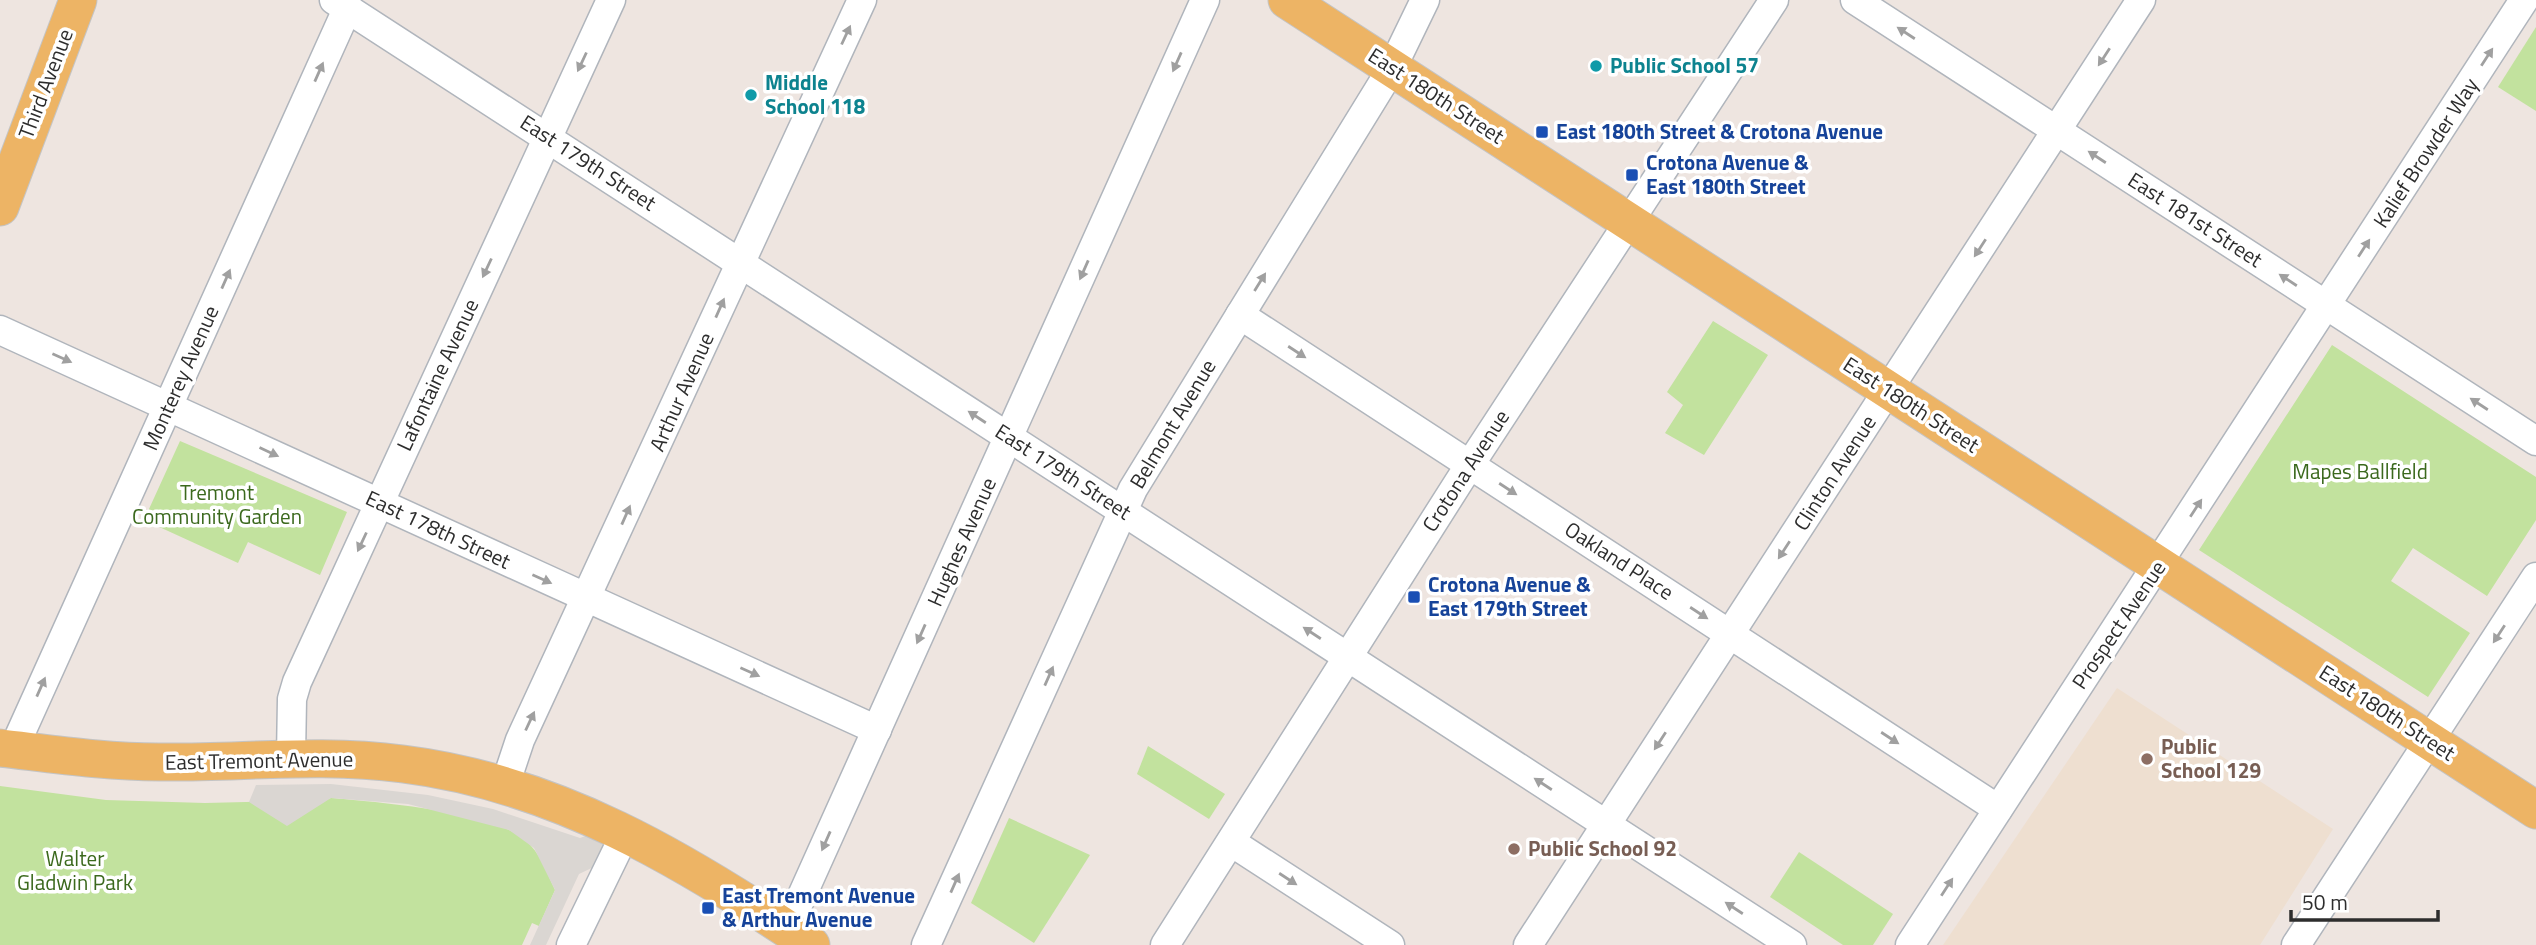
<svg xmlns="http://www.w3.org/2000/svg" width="2536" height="945" font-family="'Titillium Web',sans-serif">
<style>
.education{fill:#eedfd0}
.green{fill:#c2e29e}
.plaza{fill:#dad6d2}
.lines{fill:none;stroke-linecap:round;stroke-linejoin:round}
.minor-casing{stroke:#b0b5bc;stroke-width:31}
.major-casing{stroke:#c4c4c4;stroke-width:39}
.minor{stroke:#fff;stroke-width:28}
.major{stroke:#edb465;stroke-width:37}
.oneway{fill:#a0a0a0}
.culture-dot{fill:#0f9aa8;stroke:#fff;stroke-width:2.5}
.transit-dot{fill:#1a4fb4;stroke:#fff;stroke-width:2.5}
.education-dot{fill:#8d6e63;stroke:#fff;stroke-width:2.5}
.labels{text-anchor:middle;stroke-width:7;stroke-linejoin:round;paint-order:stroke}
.culture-label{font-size:21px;font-weight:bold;fill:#0d838f;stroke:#fff;text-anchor:start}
.street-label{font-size:21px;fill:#2d2d2d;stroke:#fff}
.transit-label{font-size:21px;font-weight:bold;fill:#164399;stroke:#fff;text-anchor:start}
.park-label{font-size:21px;fill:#3b691d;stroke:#fff}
.education-label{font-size:21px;font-weight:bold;fill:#785e54;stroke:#fff;text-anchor:start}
</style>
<rect width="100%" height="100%" fill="#eee5e0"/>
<polygon class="education" points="2117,688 2333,829 2260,945 1943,945"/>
<g class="green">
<polygon points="2536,27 2536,111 2498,87"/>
<polygon points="1713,321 1768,355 1704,455 1665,433 1683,405 1667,392"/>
<polygon points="2332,345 2536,477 2536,520 2487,596 2413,548 2391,581 2470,633 2428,697 2199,550"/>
<polygon points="180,441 347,512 320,575 248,542 238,563 144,520"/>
<polygon points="1148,746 1225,794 1209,819 1137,774"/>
<path d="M0 786 106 800 205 803 323 800 331 798C376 802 493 811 525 840 540 852 547 873 555 890L539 926 532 923 522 945H0Z"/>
<polygon points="1009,818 1090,855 1034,943 971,903"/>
<polygon points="1799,852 1893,914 1873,945 1843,945 1770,897"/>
</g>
<polygon class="plaza" points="331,784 428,795 493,809 580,838 588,835 604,845 600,864 579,874 546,945 530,945 555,890 534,848 509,830 408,804 331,798 287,826 249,802 256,785"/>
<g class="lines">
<g class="minor-casing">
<g id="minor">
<polyline points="334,0 1792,945"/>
<polyline points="1855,0 2536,441"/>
<polyline points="1240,315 1998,809"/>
<polyline points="0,330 877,730"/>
<polyline points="13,750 348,7"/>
<polyline points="291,756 292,699 297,682 611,0"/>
<polyline points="505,785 520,740 862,0"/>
<polyline points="1231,842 1390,945"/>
<polyline points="787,929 1205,0"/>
<polyline points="571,945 626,832"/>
<polyline points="926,945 1133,489 1392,68 1425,0"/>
<polyline points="1165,945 1460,480 1774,0"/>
<polyline points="1528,945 2141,0"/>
<polyline points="1910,945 2524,0"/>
<polyline points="2296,945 2536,577"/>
</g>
</g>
<g class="major-casing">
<g id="major">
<polyline points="1287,0 2536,810"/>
<polyline points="0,207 78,0"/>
<path d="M0 748C52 754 106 762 159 762 242 763 319 753 403 764 556 783 685 860 811 945"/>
</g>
</g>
<use href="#minor" class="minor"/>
<use href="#major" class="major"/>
</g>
<defs><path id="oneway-solid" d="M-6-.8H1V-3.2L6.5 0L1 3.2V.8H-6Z" transform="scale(1.75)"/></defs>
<g class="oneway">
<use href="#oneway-solid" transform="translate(1906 33) rotate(-147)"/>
<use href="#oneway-solid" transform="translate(846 35) rotate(-65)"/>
<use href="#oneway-solid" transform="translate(2104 57) rotate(123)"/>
<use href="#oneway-solid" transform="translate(2487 57) rotate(-57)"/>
<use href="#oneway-solid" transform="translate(582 62) rotate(115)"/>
<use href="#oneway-solid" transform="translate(1177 62) rotate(114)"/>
<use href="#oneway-solid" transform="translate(319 72) rotate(-66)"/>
<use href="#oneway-solid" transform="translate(2097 157) rotate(-147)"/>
<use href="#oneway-solid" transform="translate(1980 248) rotate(123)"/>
<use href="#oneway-solid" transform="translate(2364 248) rotate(-57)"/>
<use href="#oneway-solid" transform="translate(487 268) rotate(115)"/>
<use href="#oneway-solid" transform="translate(1084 270) rotate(114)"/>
<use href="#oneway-solid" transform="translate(226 279) rotate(-66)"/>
<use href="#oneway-solid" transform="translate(2288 280) rotate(-147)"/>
<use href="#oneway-solid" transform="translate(1260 282) rotate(-58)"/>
<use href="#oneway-solid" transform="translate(720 308) rotate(-66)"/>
<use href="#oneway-solid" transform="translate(1297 352) rotate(33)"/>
<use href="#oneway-solid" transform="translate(62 358) rotate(24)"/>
<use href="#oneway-solid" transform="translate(2479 404) rotate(-147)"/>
<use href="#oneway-solid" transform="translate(977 417) rotate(-147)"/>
<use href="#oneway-solid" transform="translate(269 452) rotate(25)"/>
<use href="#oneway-solid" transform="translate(1508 489) rotate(33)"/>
<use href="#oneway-solid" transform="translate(2196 508) rotate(-57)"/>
<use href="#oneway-solid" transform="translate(626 515) rotate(-66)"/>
<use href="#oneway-solid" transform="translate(362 542) rotate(115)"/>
<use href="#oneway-solid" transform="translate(1784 550) rotate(123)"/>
<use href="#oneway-solid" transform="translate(542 579) rotate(24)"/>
<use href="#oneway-solid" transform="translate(1699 613) rotate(33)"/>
<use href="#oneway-solid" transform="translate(1312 633) rotate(-147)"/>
<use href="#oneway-solid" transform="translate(921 634) rotate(114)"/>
<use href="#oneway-solid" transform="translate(2499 634) rotate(123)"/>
<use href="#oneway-solid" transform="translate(750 672) rotate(24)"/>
<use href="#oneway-solid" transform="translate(1049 676) rotate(-66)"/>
<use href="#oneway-solid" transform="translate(41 687) rotate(-66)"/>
<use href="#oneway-solid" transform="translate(530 721) rotate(-65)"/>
<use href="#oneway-solid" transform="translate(1890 738) rotate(33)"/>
<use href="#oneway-solid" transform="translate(1660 741) rotate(123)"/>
<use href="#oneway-solid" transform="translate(1543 784) rotate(-147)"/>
<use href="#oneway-solid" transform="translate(826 841) rotate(114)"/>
<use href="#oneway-solid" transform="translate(1288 879) rotate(33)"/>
<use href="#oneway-solid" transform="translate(955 883) rotate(-66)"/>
<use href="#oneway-solid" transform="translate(1947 887) rotate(-57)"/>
<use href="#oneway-solid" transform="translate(1734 908) rotate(-147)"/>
</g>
<g class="culture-dot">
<circle cx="1596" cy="66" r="7"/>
<circle cx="751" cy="95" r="7"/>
</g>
<g class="transit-dot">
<rect x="1535" y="125" width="14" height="14" rx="3.5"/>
<rect x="1625" y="168" width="14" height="14" rx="3.5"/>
<rect x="1407" y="590" width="14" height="14" rx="3.5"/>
<rect x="701" y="901" width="14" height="14" rx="3.5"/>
</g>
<g class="education-dot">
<circle cx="2147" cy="759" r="7"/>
<circle cx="1514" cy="849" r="7"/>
</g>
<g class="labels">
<g class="culture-label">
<text x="1610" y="73">Public School 57</text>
<text x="765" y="90">Middle<tspan x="765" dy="24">School 118</tspan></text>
</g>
<g class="street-label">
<text transform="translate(46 84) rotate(-69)" y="7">Third Avenue</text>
<text transform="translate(1436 96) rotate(33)" y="7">East 180th Street</text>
<text transform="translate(2426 153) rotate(-57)" y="7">Kalief Browder Way</text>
<text transform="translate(588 163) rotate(33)" y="7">East 179th Street</text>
<text transform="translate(2195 220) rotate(33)" y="7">East 181st Street</text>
<text transform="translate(438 375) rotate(-65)" y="7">Lafontaine Avenue</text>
<text transform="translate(181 378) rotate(-66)" y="7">Monterey Avenue</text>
<text transform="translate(682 392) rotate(-66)" y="7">Arthur Avenue</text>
<text transform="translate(1911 405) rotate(33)" y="7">East 180th Street</text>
<text transform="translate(1173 424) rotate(-59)" y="7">Belmont Avenue</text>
<text transform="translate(1466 471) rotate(-57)" y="7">Crotona Avenue</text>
<text transform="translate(1063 472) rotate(33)" y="7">East 179th Street</text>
<text transform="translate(1835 473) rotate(-57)" y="7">Clinton Avenue</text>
<text transform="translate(438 530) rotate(25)" y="7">East 178th Street</text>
<text transform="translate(962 542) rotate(-66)" y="7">Hughes Avenue</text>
<text transform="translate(1619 561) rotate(33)" y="7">Oakland Place</text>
<text transform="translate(2119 625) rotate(-56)" y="7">Prospect Avenue</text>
<text transform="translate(2387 713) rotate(33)" y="7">East 180th Street</text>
<text transform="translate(259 761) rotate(-1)" y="7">East Tremont Avenue</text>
</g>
<g class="transit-label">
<text x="1556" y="139">East 180th Street &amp; Crotona Avenue</text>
<text x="1646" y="170">Crotona Avenue &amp;<tspan x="1646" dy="24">East 180th Street</tspan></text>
<text x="1428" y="592">Crotona Avenue &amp;<tspan x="1428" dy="24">East 179th Street</tspan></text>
<text x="722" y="903">East Tremont Avenue<tspan x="722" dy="24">&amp; Arthur Avenue</tspan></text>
</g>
<g class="park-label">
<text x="2360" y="479">Mapes Ballfield</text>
<text x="217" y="500">Tremont<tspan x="217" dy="24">Community Garden</tspan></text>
<text x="75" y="866">Walter<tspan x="75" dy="24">Gladwin Park</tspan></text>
</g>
<g class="education-label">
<text x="2161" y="754">Public<tspan x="2161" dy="24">School 129</tspan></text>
<text x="1528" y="856">Public School 92</text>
</g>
</g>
<path d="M2291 910v10h147v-10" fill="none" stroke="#2d2d2d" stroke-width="3.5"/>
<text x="2302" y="910" font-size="21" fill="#2d2d2d" stroke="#ffffff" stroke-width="5" paint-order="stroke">50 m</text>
</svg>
